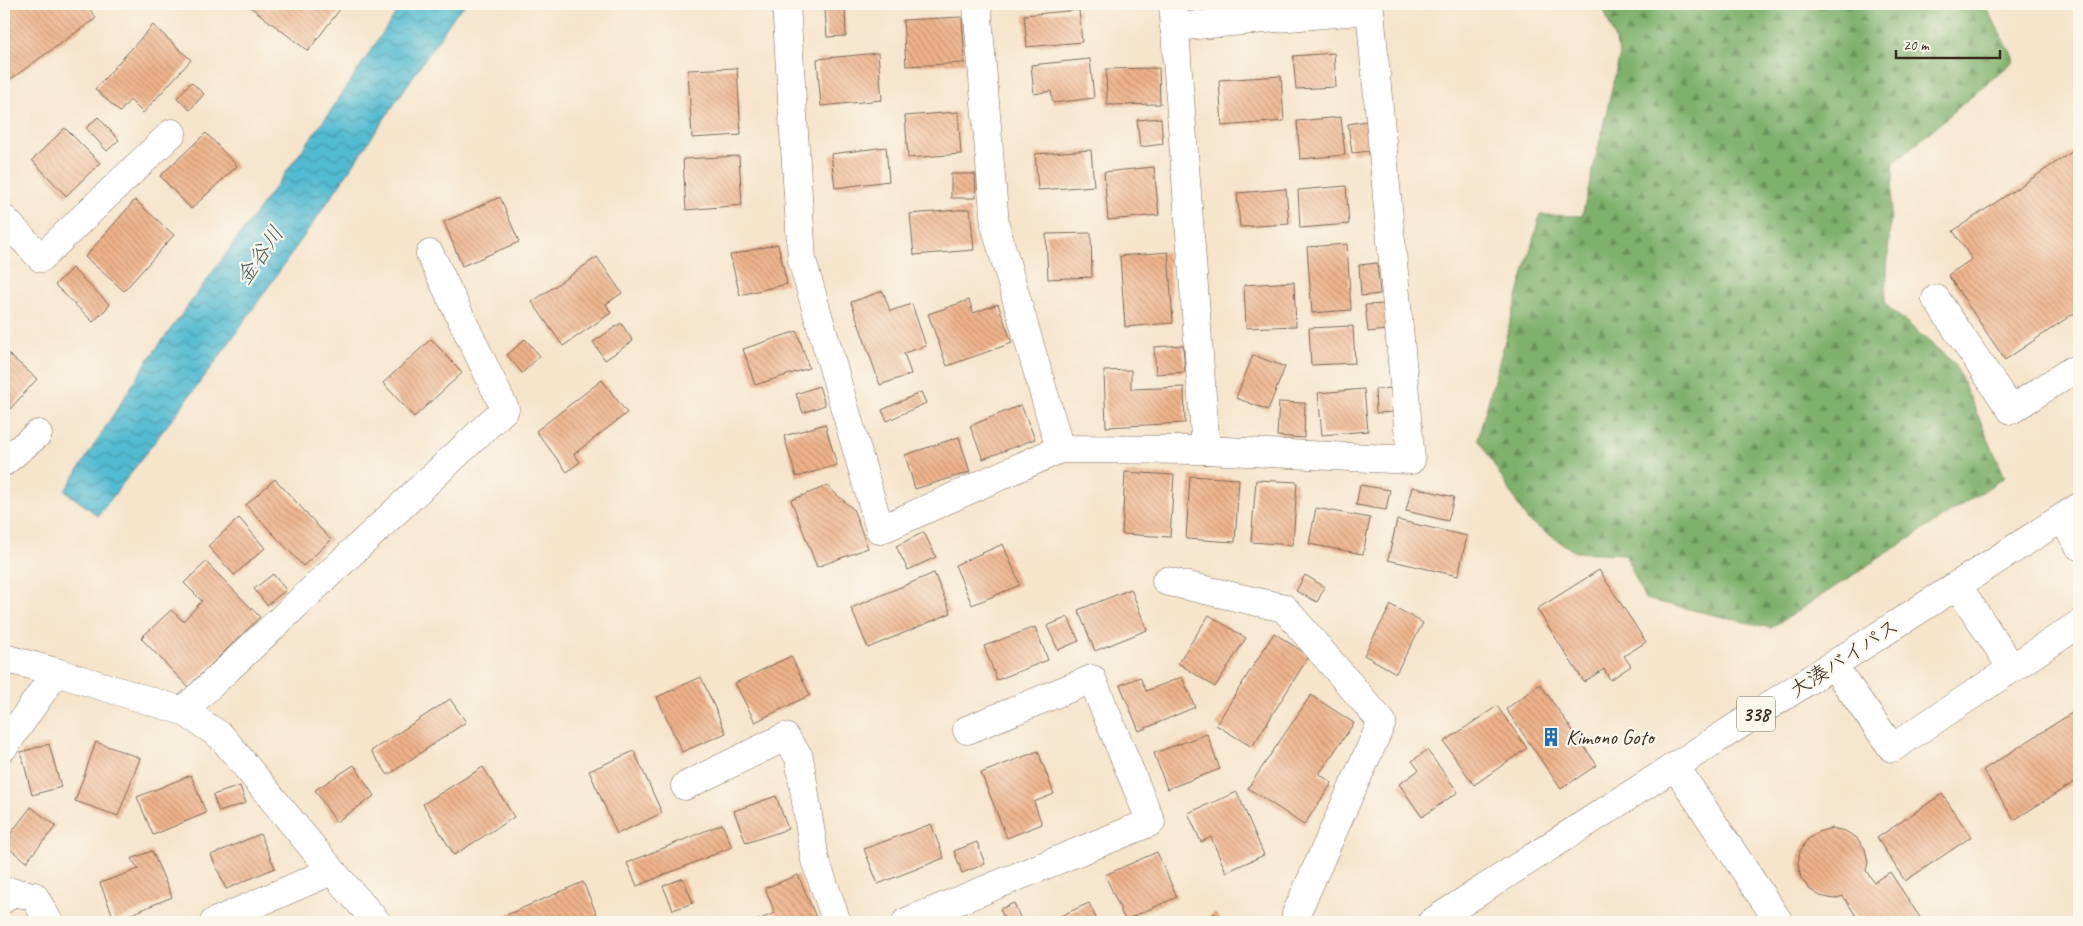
<svg xmlns="http://www.w3.org/2000/svg" width="2083" height="926" font-family="Caveat,'Klee One',sans-serif">
<style>
.forest{fill:url(#forest-firs);stroke:#5c6e45}
.water{fill:url(#water-waves);stroke:#477278}
.building{fill:url(#building-back-hatch)}
.lines{fill:none;stroke-linecap:round;stroke-linejoin:round}
.minor-casing{stroke:#7c6b5b;stroke-width:29}
.highway-casing{stroke:#7c6b5b;stroke-width:29}
.minor{stroke:#fff;stroke-width:28}
.highway{stroke:#fff;stroke-width:28}
.labels{text-anchor:middle;stroke-width:4.5;stroke-linejoin:round;paint-order:stroke}
.shield{fill:#fbf7ec;stroke:#75685c;stroke-width:1}
.shield-label{font-size:20px;font-weight:bold;fill:#3b2a1e}
.street-label{font-size:21px;fill:#3b2a1e;stroke:#fbf7ec}
.poi-label{font-size:21px;fill:#3b2a1e;stroke:#fbf7ec;text-anchor:start}
.water-label{font-size:22px;font-style:italic;fill:#435d5d;stroke:#fbf7ec}
</style>
<defs>
<pattern id="forest-firs" width="22" height="20" patternUnits="userSpaceOnUse" patternTransform="scale(1.25)"><rect width="22" height="20" fill="#7eb16c"/><path d="M5 1l3.5 6h-7zM16 11l3.5 6h-7z" fill="#689058"/></pattern>
<pattern id="water-waves" width="16" height="10" patternUnits="userSpaceOnUse" patternTransform="scale(1.25)"><rect width="16" height="10" fill="#53bbd1"/><path d="M0 5q4-4 8 0t8 0" fill="none" stroke="#4698a9"/></pattern>
<pattern id="building-back-hatch" width="6" height="6" patternUnits="userSpaceOnUse" patternTransform="scale(1.25)"><rect width="6" height="6" fill="#efb38b"/><path d="M-1 5l2 2M0 0l6 6M5-1l2 2" fill="none" stroke="#c39271"/></pattern>
</defs>
<rect width="100%" height="100%" fill="#fbf7ec"/>
<filter id="ink" filterUnits="userSpaceOnUse"><feTurbulence type="fractalNoise" baseFrequency=".02" numOctaves="2"/><feDisplacementMap in="SourceGraphic" scale="10" xChannelSelector="R" yChannelSelector="G"/><feConvolveMatrix kernelMatrix="1 2 1 2 8 2 1 2 1" color-interpolation-filters="sRGB"/></filter>
<filter id="wash" filterUnits="userSpaceOnUse"><feTurbulence type="fractalNoise" baseFrequency=".0096" numOctaves="4" result="noise"/><feDisplacementMap in="SourceGraphic" scale="20" xChannelSelector="R" yChannelSelector="G"/><feGaussianBlur stdDeviation="1.12" result="paint"/><feColorMatrix in="noise" values="0 0 0 0 0 0 0 0 0 0 0 0 0 0 0 0 0 1.4 0 .05"/><feComposite in="paint" operator="in"/></filter>
<g filter="url(#wash)">
<rect width="100%" height="100%" fill="#f6e4cb"/>
<polygon class="forest" points="1602,4 1984,4 2015,60 1894,162 1885,304 1955,364 2005,477 1771,628 1645,599 1625,554 1575,552 1527,520 1478,438 1540,215 1582,216 1620,54"/>
<polygon class="water" points="402,4 467,4 457,12 325,206 217,360 98,516 65,491 148,360 327,116"/>
<g id="blocks">
<g class="building">
<polygon points="5,4 86,4 96,18 4,84"/>
<polygon points="251,4 344,4 308,51 249,6"/>
<polygon points="845,8 846,36 827,37 825,9"/>
<polygon points="1079,10 1082,42 1027,47 1024,15"/>
<polygon points="962,17 965,63 906,66 903,20"/>
<polygon points="153,25 191,60 143,113 130,100 120,112 95,89"/>
<polygon points="878,53 882,100 821,106 817,59"/>
<polygon points="1334,53 1336,87 1296,89 1293,56"/>
<polygon points="1090,59 1094,98 1053,103 1051,91 1034,94 1031,65"/>
<polygon points="737,68 741,135 692,138 688,70"/>
<polygon points="1159,68 1160,104 1107,105 1106,69"/>
<polygon points="1281,76 1284,121 1222,126 1219,80"/>
<polygon points="191,82 204,94 190,110 177,98"/>
<polygon points="958,112 961,154 908,158 905,116"/>
<polygon points="98,117 119,140 107,151 86,128"/>
<polygon points="1341,117 1345,155 1300,159 1297,121"/>
<polygon points="1161,118 1163,144 1140,147 1137,120"/>
<polygon points="1366,121 1371,151 1352,153 1348,124"/>
<polygon points="65,128 100,163 66,196 32,160"/>
<polygon points="206,133 237,166 191,209 160,176"/>
<polygon points="886,147 889,181 835,188 831,154"/>
<polygon points="2079,147 2079,310 2005,360 1948,275 1972,259 1953,231"/>
<polygon points="1091,150 1094,186 1038,190 1035,154"/>
<polygon points="739,156 742,205 686,210 683,159"/>
<polygon points="1154,167 1159,215 1108,220 1104,172"/>
<polygon points="951,174 975,174 976,198 951,198"/>
<polygon points="1346,186 1349,224 1300,228 1298,190"/>
<polygon points="1286,189 1289,224 1240,227 1237,193"/>
<polygon points="500,197 519,242 462,266 444,222"/>
<polygon points="135,200 174,235 124,291 85,257"/>
<polygon points="970,209 974,250 914,255 910,214"/>
<polygon points="1091,233 1092,277 1048,279 1046,234"/>
<polygon points="778,244 787,284 740,295 730,255"/>
<polygon points="1347,244 1351,310 1312,313 1307,247"/>
<polygon points="1168,252 1173,323 1125,327 1120,256"/>
<polygon points="597,257 622,293 606,304 611,313 563,346 532,302"/>
<polygon points="1377,263 1380,294 1361,296 1359,265"/>
<polygon points="72,268 110,305 93,322 55,285"/>
<polygon points="1294,282 1296,326 1246,328 1244,285"/>
<polygon points="883,291 890,311 912,304 926,346 904,353 911,374 880,385 851,302"/>
<polygon points="969,300 973,313 998,304 1012,343 947,366 928,314"/>
<polygon points="1384,304 1387,330 1368,332 1365,305"/>
<polygon points="621,323 633,341 605,360 593,342"/>
<polygon points="1353,326 1355,363 1311,365 1309,328"/>
<polygon points="797,331 809,368 755,385 743,349"/>
<polygon points="431,339 462,373 414,417 383,383"/>
<polygon points="525,339 540,356 522,373 507,355"/>
<polygon points="1183,345 1185,372 1156,374 1154,347"/>
<polygon points="4,350 37,379 10,409 4,403"/>
<polygon points="1253,355 1285,367 1268,410 1236,398"/>
<polygon points="1131,370 1131,389 1184,387 1185,423 1106,427 1104,371"/>
<polygon points="602,380 627,413 574,454 580,462 567,472 536,431"/>
<polygon points="819,386 825,405 803,413 796,394"/>
<polygon points="1395,388 1396,412 1376,413 1375,389"/>
<polygon points="1364,389 1368,431 1322,435 1318,393"/>
<polygon points="921,392 926,403 887,421 882,410"/>
<polygon points="1279,402 1305,403 1304,438 1277,436"/>
<polygon points="1021,405 1035,439 983,459 970,426"/>
<polygon points="825,424 837,465 796,477 784,436"/>
<polygon points="959,437 970,472 915,489 905,455"/>
<polygon points="1125,472 1174,475 1170,537 1122,534"/>
<polygon points="1190,476 1239,479 1235,542 1186,539"/>
<polygon points="275,479 331,540 303,566 246,505"/>
<polygon points="1256,480 1297,482 1293,545 1251,542"/>
<polygon points="1360,485 1390,490 1386,510 1356,505"/>
<polygon points="827,486 853,509 868,548 817,567 791,500"/>
<polygon points="1412,487 1454,497 1448,521 1406,511"/>
<polygon points="1316,508 1370,518 1363,554 1309,544"/>
<polygon points="239,518 265,548 234,575 208,546"/>
<polygon points="1397,520 1467,536 1458,576 1388,560"/>
<polygon points="924,532 936,557 908,570 896,546"/>
<polygon points="1003,544 1020,585 972,605 955,565"/>
<polygon points="206,562 260,617 188,687 141,638 171,610 183,621 202,601 184,583"/>
<polygon points="1599,570 1646,642 1624,656 1631,666 1610,680 1604,669 1584,682 1537,609"/>
<polygon points="934,573 951,613 868,648 851,608"/>
<polygon points="273,574 286,590 267,605 254,589"/>
<polygon points="1305,575 1325,587 1317,602 1296,591"/>
<polygon points="1131,589 1147,630 1095,651 1078,610"/>
<polygon points="1391,605 1423,623 1396,673 1364,655"/>
<polygon points="1209,615 1246,638 1215,687 1178,663"/>
<polygon points="1068,617 1079,641 1058,650 1047,626"/>
<polygon points="1035,627 1048,660 997,680 984,646"/>
<polygon points="1274,633 1309,656 1252,747 1216,725"/>
<polygon points="791,656 810,695 755,722 735,683"/>
<polygon points="701,677 726,733 682,752 657,697"/>
<polygon points="1140,677 1146,691 1182,677 1195,707 1139,731 1120,685"/>
<polygon points="1540,684 1597,765 1561,789 1506,709"/>
<polygon points="1311,695 1354,723 1319,774 1332,783 1304,825 1248,788"/>
<polygon points="450,699 466,722 388,775 371,751"/>
<polygon points="1497,706 1527,748 1474,785 1444,742"/>
<polygon points="2078,709 2079,779 2014,820 1983,770"/>
<polygon points="1207,734 1220,769 1167,789 1154,753"/>
<polygon points="96,742 140,758 118,816 75,801"/>
<polygon points="49,744 61,787 32,795 21,752"/>
<polygon points="1427,750 1458,792 1422,817 1399,784 1419,770 1412,761"/>
<polygon points="634,751 662,813 617,834 589,771"/>
<polygon points="1038,751 1054,794 1034,802 1042,824 1007,838 981,773"/>
<polygon points="354,765 374,796 336,822 315,790"/>
<polygon points="483,767 514,817 454,855 423,804"/>
<polygon points="191,775 206,813 153,835 137,797"/>
<polygon points="240,786 246,803 219,812 213,795"/>
<polygon points="1237,792 1264,855 1226,872 1211,837 1201,842 1188,813"/>
<polygon points="1942,794 1971,837 1905,881 1877,838"/>
<polygon points="776,796 788,829 746,843 734,811"/>
<polygon points="31,807 56,826 26,862 4,844 4,842"/>
<polygon points="722,824 732,847 637,886 627,863"/>
<polygon points="931,824 944,858 878,884 864,849"/>
<polygon points="1832,828 1845,831 1857,838 1865,849 1868,862 1866,871 1874,882 1890,872 1923,922 1860,922 1843,896 1834,899 1820,896 1809,889 1801,878 1798,864 1800,851 1807,840 1818,832"/>
<polygon points="260,834 275,868 226,889 211,855"/>
<polygon points="977,842 985,864 962,873 954,851"/>
<polygon points="152,851 172,897 115,921 100,883 139,869 131,859"/>
<polygon points="1157,852 1177,897 1125,920 1105,875"/>
<polygon points="798,875 818,922 753,922 775,913 765,888"/>
<polygon points="683,878 693,903 673,910 663,886"/>
<polygon points="583,882 600,922 490,922"/>
<polygon points="1014,903 1022,922 1006,922 1000,909"/>
<polygon points="1089,903 1098,922 1047,922"/>
<polygon points="1215,913 1221,922 1200,922"/>
<polygon points="965,916 968,922 950,922"/>
</g>
</g>
</g>
<g filter="url(#ink)">
<use href="#blocks" fill-opacity="0" stroke="#7c6b5b" stroke-width="1"/>
<g class="lines">
<g class="minor-casing">
<g id="minor">
<polyline points="786,4 802,260 880,530 1060,449 1206,450 1411,460 1370,10 1174,27"/>
<polyline points="977,4 995,225 1060,449"/>
<polyline points="1173,4 1206,450"/>
<polyline points="4,219 41,258 172,133"/>
<polyline points="1936,299 2011,410 2071,371"/>
<polyline points="4,462 38,434"/>
<polyline points="2062,518 2079,546"/>
<polyline points="1166,581 1284,608 1382,722 1296,914 1300,922"/>
<polyline points="1957,585 2012,668"/>
<polyline points="4,658 56,672 183,711 221,736 332,871 377,922"/>
<polyline points="1833,665 1892,748 2079,624"/>
<polyline points="183,711 505,409 430,254"/>
<polyline points="4,747 56,672"/>
<polyline points="1675,766 1779,922"/>
<polyline points="685,786 785,737 799,757 815,860 837,922"/>
<polyline points="4,899 12,892 34,896 49,922"/>
<polyline points="214,922 332,871"/>
<polyline points="906,922 1151,822 1092,679 967,730"/>
</g>
</g>
<g class="highway-casing">
<polyline id="highway" points="1432,922 2079,507"/>
</g>
<use href="#minor" class="minor"/>
<use href="#highway" class="highway"/>
</g>
</g>
<defs>
<g id="building-bare" transform="scale(1.5)"><path d="M-4-6H4V6H1V3H-1V6H-4ZM-2.5-4.3h1.7v1.8h-1.7ZM.8-4.3h1.7v1.8H.8ZM-2.5-1h1.7V.8h-1.7ZM.8-1h1.7V.8H.8Z" fill="#1f6fb2" stroke="#fbf7ec" stroke-width="2.5" paint-order="stroke"/></g>
</defs>
<g fill-rule="evenodd">
<use href="#building-bare" x="1551" y="737"/>
</g>
<g class="labels">
<rect class="shield" x="1737" y="696.5" width="38" height="35" rx="4"/>
<g class="shield-label">
<text x="1756" y="721">338</text>
</g>
<g class="street-label">
<text transform="translate(1844 658) rotate(-33)" y="7">大湊バイパス</text>
</g>
<g class="poi-label">
<text x="1566" y="744">Kimono Goto</text>
</g>
<g class="water-label">
<text transform="translate(259 255) rotate(-55)" y="8">金谷川</text>
</g>
</g>
<rect width="2083" height="926" fill="none" stroke="#fbf7ec" stroke-width="20"/>
<path d="M1896 50v8h104v-8" fill="none" stroke="#3b2a1e" stroke-width="2.5"/>
<text x="1903" y="50" font-size="15" fill="#3b2a1e" stroke="#fbf7ec" stroke-width="4" paint-order="stroke">20 m</text>
</svg>
